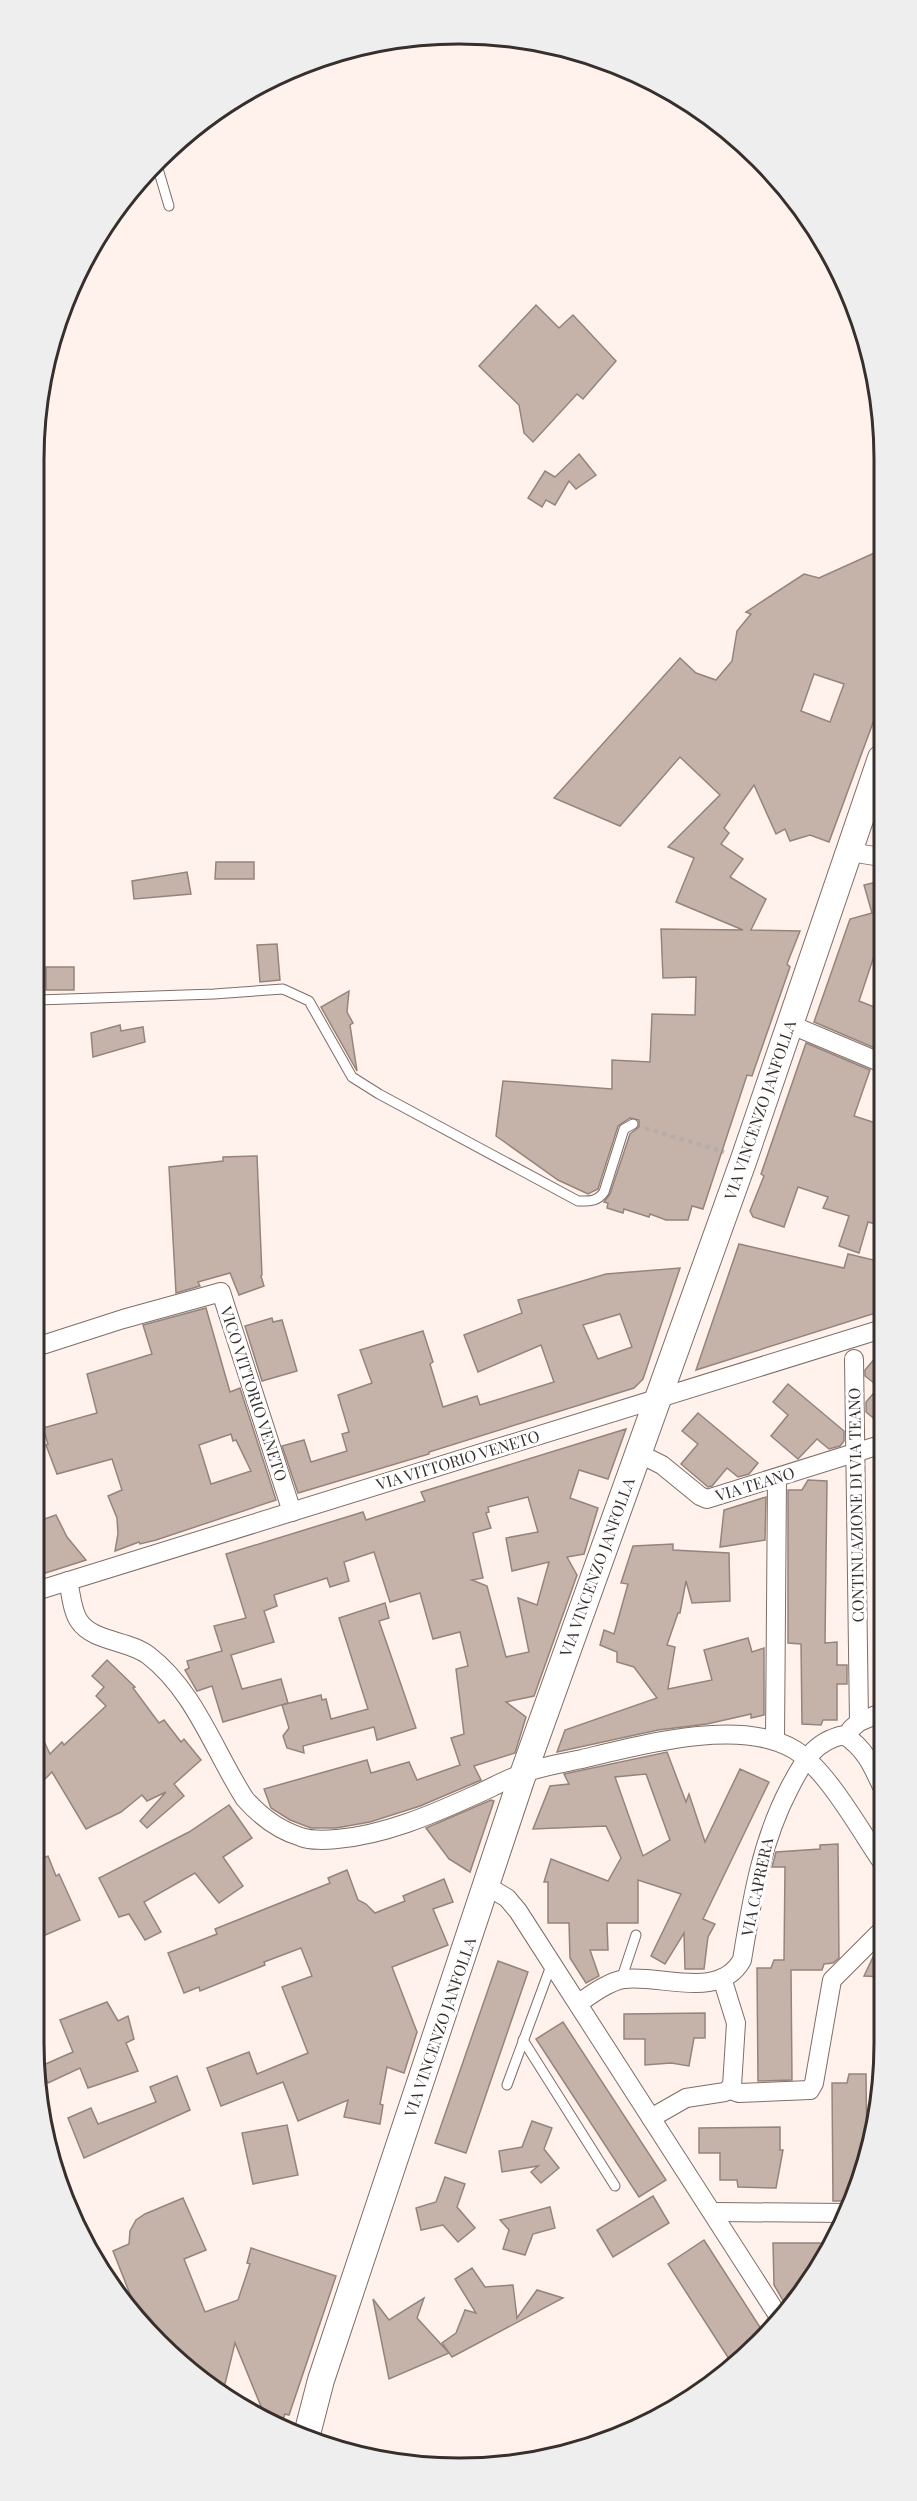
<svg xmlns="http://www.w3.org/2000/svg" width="917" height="2501" font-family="'Playfair Display',serif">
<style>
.building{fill:#c5b2a9;stroke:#96847c;stroke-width:1.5;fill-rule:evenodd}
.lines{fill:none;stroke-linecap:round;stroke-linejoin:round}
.service-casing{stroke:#7f6e66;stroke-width:11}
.minor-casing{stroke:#7f6e66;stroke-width:20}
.secondary-casing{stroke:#7f6e66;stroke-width:28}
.path{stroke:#b7aca8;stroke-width:4;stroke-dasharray:4.5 4.5;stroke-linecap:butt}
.service{stroke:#fff;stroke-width:9}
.minor{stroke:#fff;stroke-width:18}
.secondary{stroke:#fff;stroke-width:26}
.labels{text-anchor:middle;stroke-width:6;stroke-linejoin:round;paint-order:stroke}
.street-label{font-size:16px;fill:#372f2c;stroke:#fff}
.rim{fill:none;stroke:#372f2c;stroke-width:3}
</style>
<rect width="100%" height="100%" fill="#fff2ed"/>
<g class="building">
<polygon points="536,305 559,328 573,315 616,361 583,399 577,394 533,442 524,433 519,405 479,366"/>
<polygon points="579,454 596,475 576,489 569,481 555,505 546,500 542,507 528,498 545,471 555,477"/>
<path d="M881 550V701L829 842 810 835 790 841 785 829 776 834 754 785 724 828 729 833 721 844 743 859 730 877 766 899 751 930 800 931 787 964 790 967 752 1076 747 1075 703 1209 692 1206 688 1220H666L650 1214 649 1217 624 1209 623 1213 607 1208 608 1203 604 1202 610 1194 630 1134 639 1127V1120L630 1118 618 1126 598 1189 588 1194 558 1180 496 1136 503 1081 612 1089V1060L650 1062 652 1014 695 1015 696 977 663 978 661 929 743 930 676 902 694 858 668 847 720 795 680 757 620 826 554 798 680 658 696 673 716 680 732 661 737 631 751 614 746 612 804 574 819 578ZM814 674 844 684 830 722 801 711Z"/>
<polygon points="216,862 254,862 254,879 215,879"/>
<polygon points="187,872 191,894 134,899 132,881"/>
<polygon points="881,881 882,956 875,953 859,1001 882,1010 882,1046 878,1045 877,1049 814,1022 850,919 872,913 864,885"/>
<polygon points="277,944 280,980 260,982 257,945"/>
<rect x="46" y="967" width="28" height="23"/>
<polygon points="349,991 347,1012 353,1023 350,1025 357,1071 321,1007"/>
<polygon points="120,1025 121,1031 143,1027 145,1042 93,1057 91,1033"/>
<polygon points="806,1043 870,1070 854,1116 882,1125 882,1226 868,1222 859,1253 839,1246 849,1216 823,1208 828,1197 798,1187 784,1227 753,1217 750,1211 764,1176 761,1174"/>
<polygon points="257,1156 262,1275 261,1276 264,1286 239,1295 230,1273 198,1282 200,1286 176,1293 169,1167 223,1161 223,1157"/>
<polygon points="739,1244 844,1268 848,1254 882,1262 882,1311 696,1370"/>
<path d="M680 1268 643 1379 634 1388 429 1452V1454L298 1493 282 1446 304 1440 311 1462 347 1451 342 1434 349 1432 338 1395 372 1383 360 1350 423 1331 433 1362 430 1364 443 1407 477 1396 480 1405 554 1382 541 1345 478 1372 464 1335 522 1313 518 1300 606 1274ZM620 1314 632 1347 598 1359 583 1325Z"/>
<path d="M206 1308 230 1392 240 1388 276 1500 156 1540 140 1544 139 1542 115 1551 118 1534 117 1518 108 1496 122 1490 112 1459 57 1474 46 1445 48 1444 43 1428 97 1413 87 1374 152 1354 143 1325ZM231 1434 233 1441 236 1440 251 1471 211 1484 199 1445Z"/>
<polygon points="272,1318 273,1322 282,1320 297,1371 262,1381 245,1326"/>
<polygon points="882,1350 883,1404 883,1426 866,1412 866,1402 879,1387 865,1376 865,1370"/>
<polygon points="788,1384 844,1431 844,1441 840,1446 829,1449 817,1439 798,1459 771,1436 788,1415 773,1402"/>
<polygon points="698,1413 758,1463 749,1474 738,1477 727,1468 712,1486 708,1487 681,1464 698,1444 682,1431"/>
<path d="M626 1429 608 1479 579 1470 570 1498 598 1508 584 1554 567 1557 577 1575 534 1696 506 1702 526 1717 515 1753 474 1766 481 1780 420 1806 370 1822 336 1828H311L290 1820 271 1808 264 1789 367 1760 371 1773 409 1762 417 1780 460 1765 451 1738 464 1734 456 1669 468 1666 460 1632 433 1639 420 1593 390 1602 374 1552 344 1562 349 1581 330 1587 327 1578 274 1595 277 1606 264 1611 274 1642 231 1655 242 1689 281 1679 288 1703 223 1722 212 1686 197 1691 185 1670 189 1668 187 1661 222 1651 214 1626 246 1618 226 1554 363 1512 366 1520 425 1501 421 1492ZM528 1497 538 1532 506 1538 512 1571 549 1562 537 1605 518 1598 529 1652 506 1657 487 1586 472 1580 483 1578 473 1533 491 1528 486 1513 489 1512 488 1507Z"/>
<polygon points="808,1480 827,1481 825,1643 837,1642 837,1665 847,1665 847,1684 837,1684 837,1720 823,1720 821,1725 802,1724 801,1644 788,1643 788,1490 802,1490"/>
<polygon points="766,1497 765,1540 720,1547 724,1510"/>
<polygon points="56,1515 67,1537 86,1560 33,1577 33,1523"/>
<polygon points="673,1544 673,1550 729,1553 730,1601 692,1603 686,1581 680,1613 678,1613 667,1645 675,1647 668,1689 712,1680 704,1650 748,1638 752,1652 764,1648 764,1715 751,1718 751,1714 707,1724 658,1730 557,1752 565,1730 657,1698 634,1667 617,1662 617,1652 600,1645 604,1630 614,1634 628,1584 621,1583 633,1546"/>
<polygon points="385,1603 389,1618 379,1621 416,1728 377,1740 374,1727 303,1746 304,1753 287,1748 283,1736 289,1728 282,1705 321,1695 322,1700 326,1699 331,1719 368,1709 339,1618"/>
<polygon points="107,1660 135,1687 133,1688 159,1723 164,1720 181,1742 184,1739 201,1760 174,1784 184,1796 147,1828 140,1821 166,1792 147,1801 142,1795 121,1812 86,1829 52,1772 33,1791 33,1718 50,1754 62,1742 64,1745 106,1706 96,1696 104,1687 92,1676"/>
<path d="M667 1752 686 1802 689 1794 705 1842 740 1769 769 1782 703 1919 715 1924 708 1937 704 1969H685L684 1933 665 1964 651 1956 681 1894 638 1880V1923H607L608 1950H590L599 1976 586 1983 570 1958 569 1923H548V1882H544L551 1859 608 1881 621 1858 606 1826 533 1829 550 1786 569 1784 564 1774ZM646 1774 670 1840 643 1856 615 1777Z"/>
<polygon points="491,1800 494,1801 470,1872 449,1859 426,1828"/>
<polygon points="229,1805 252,1838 223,1857 243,1886 219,1903 195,1873 144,1902 161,1932 145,1940 129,1914 119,1917 99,1878 189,1832"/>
<polygon points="838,1844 839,1958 833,1963 824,1964 822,1970 791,1970 792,2080 758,2081 757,1968 771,1968 774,1960 784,1960 785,1867 772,1867 776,1852 820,1849 820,1845"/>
<polygon points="48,1856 56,1876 59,1874 80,1920 43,1936 33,1913 33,1863"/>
<polygon points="347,1870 358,1900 366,1904 375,1913 405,1901 403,1896 444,1879 453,1902 433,1909 448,1945 392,1967 417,2032 404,2073 387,2067 380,2104 383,2105 380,2124 344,2117 348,2100 298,2121 283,2082 221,2106 207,2068 249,2052 257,2074 308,2053 282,1987 312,1976 301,1948 264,1962 265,1965 200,1991 199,1987 184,1993 168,1953 217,1934 215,1929 330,1883 328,1878"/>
<polygon points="884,1944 884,1977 864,1976 875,1953"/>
<polygon points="498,1961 528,1972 466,2153 435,2143"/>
<polygon points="107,2002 118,2021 128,2016 134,2039 126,2043 138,2071 88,2088 80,2068 48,2083 41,2066 73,2052 60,2020"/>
<polygon points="705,2013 705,2038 694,2038 689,2066 671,2063 645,2065 645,2039 624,2039 624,2014"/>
<polygon points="563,2022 666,2180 639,2197 536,2039"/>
<polygon points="849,2074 866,2074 867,2160 853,2197 849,2197 848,2201 833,2201 832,2083 847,2083"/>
<polygon points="177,2076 190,2110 84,2158 68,2118 91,2108 98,2124 156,2102 150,2087"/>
<polygon points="532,2121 552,2128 544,2149 559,2168 541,2183 531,2172 538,2166 502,2172 499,2151 522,2147"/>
<polygon points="287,2125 298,2175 253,2184 242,2133"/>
<polygon points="780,2127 780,2150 783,2150 776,2188 738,2187 737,2180 720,2180 720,2153 699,2153 699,2128"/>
<polygon points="445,2177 465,2184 457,2207 475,2228 458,2242 443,2225 421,2230 416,2208 436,2202"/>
<polygon points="653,2196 669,2223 613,2257 597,2230"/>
<polygon points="183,2198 206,2250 184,2259 205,2312 238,2300 250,2264 247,2263 251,2248 336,2276 289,2415 285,2414 280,2427 267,2421 235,2343 223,2392 143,2327 113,2251 129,2244 130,2231 136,2220 145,2214"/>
<polygon points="550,2207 555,2228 533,2234 525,2255 503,2249 509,2230 500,2220"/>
<polygon points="704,2240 763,2332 731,2362 668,2264"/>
<polygon points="773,2243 833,2243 796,2301 788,2309 774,2285"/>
<polygon points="472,2268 485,2287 513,2285 517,2318 537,2290 563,2298 452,2357 442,2343 456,2333 465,2310 476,2313 455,2279"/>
<polygon points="424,2298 417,2318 449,2353 389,2379 373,2299 389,2320"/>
</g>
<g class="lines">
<g class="service-casing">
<g id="service">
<polyline points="156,162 169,206"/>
<path d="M38 1000 214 994 283 989 309 1001 352 1077 379 1094 578 1201C589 1201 597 1202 604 1192L624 1129 633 1124"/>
<polyline points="621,1980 636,1935"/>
<polyline points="523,2040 615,2186"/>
<polyline points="507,2085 552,1963"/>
</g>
</g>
<g class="minor-casing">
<g id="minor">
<polyline points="850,852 881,857"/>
<polyline points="789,1024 882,1063"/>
<polyline points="33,1348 123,1319 221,1292 292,1512"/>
<polyline points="854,1359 859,1722"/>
<polyline points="638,1453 662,1465 700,1496 707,1499 883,1444"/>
<path d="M68 1581C71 1593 72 1611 79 1621 93 1642 128 1640 148 1655 195 1691 214 1751 245 1799 260 1816 278 1830 301 1837 312 1841 325 1840 337 1839 384 1835 431 1815 475 1795 491 1788 507 1779 524 1773 543 1766 563 1763 582 1759 640 1745 741 1717 795 1750 828 1771 861 1832 884 1865"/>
<polyline points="33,1592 882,1329"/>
<polyline points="851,1729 859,1722 883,1712"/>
<polyline points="775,1740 777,1478"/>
<polyline points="487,1886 507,1898 518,1911 779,2317"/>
<path d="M579 2003C592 1994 608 1982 624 1979 661 1974 719 2001 742 1960 752 1899 761 1842 790 1787 803 1762 814 1741 844 1735 865 1748 873 1767 883 1789"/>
<polyline points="730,2090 739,2093 810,2090 814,2083 832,1980 884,1928"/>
<polyline points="651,2118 686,2098 725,2092 732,2086 736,2023 722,1978"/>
<polyline points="713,2212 847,2213"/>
</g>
</g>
<g class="secondary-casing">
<polyline id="secondary" points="306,2438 321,2380 521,1780 744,1159 881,758"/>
</g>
<polyline class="path" points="645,1128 724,1152"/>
<use href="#service" class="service"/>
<use href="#minor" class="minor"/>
<use href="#secondary" class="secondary"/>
</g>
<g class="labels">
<g class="street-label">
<text transform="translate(760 1110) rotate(-71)" y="6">VIA VINCENZO JANFOLLA</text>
<text transform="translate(254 1394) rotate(72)" y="6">VICO VITTORIO VENETO</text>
<text transform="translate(458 1460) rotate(-17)" y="6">VIA VITTORIO VENETO</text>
<text transform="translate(755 1484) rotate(-17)" y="6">VIA TEANO</text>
<text transform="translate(856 1505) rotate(-91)" y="6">CONTINUAZIONE DI VIA TEANO</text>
<text transform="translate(597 1567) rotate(-70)" y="6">VIA VINCENZO JANFOLLA</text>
<text transform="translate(757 1887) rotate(-78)" y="6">VIA CAPRERA</text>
<text transform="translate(440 2027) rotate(-71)" y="6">VIA VINCENZO JANFOLLA</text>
</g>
</g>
<path d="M0 0H917V2501H0ZM459 44H459A415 415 0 0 1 874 459V2043A415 415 0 0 1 459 2458H459A415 415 0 0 1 44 2043V459A415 415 0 0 1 459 44Z" fill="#efeeee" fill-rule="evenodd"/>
<path class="rim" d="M459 44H459A415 415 0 0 1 874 459V2043A415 415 0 0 1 459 2458H459A415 415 0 0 1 44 2043V459A415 415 0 0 1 459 44Z"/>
</svg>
